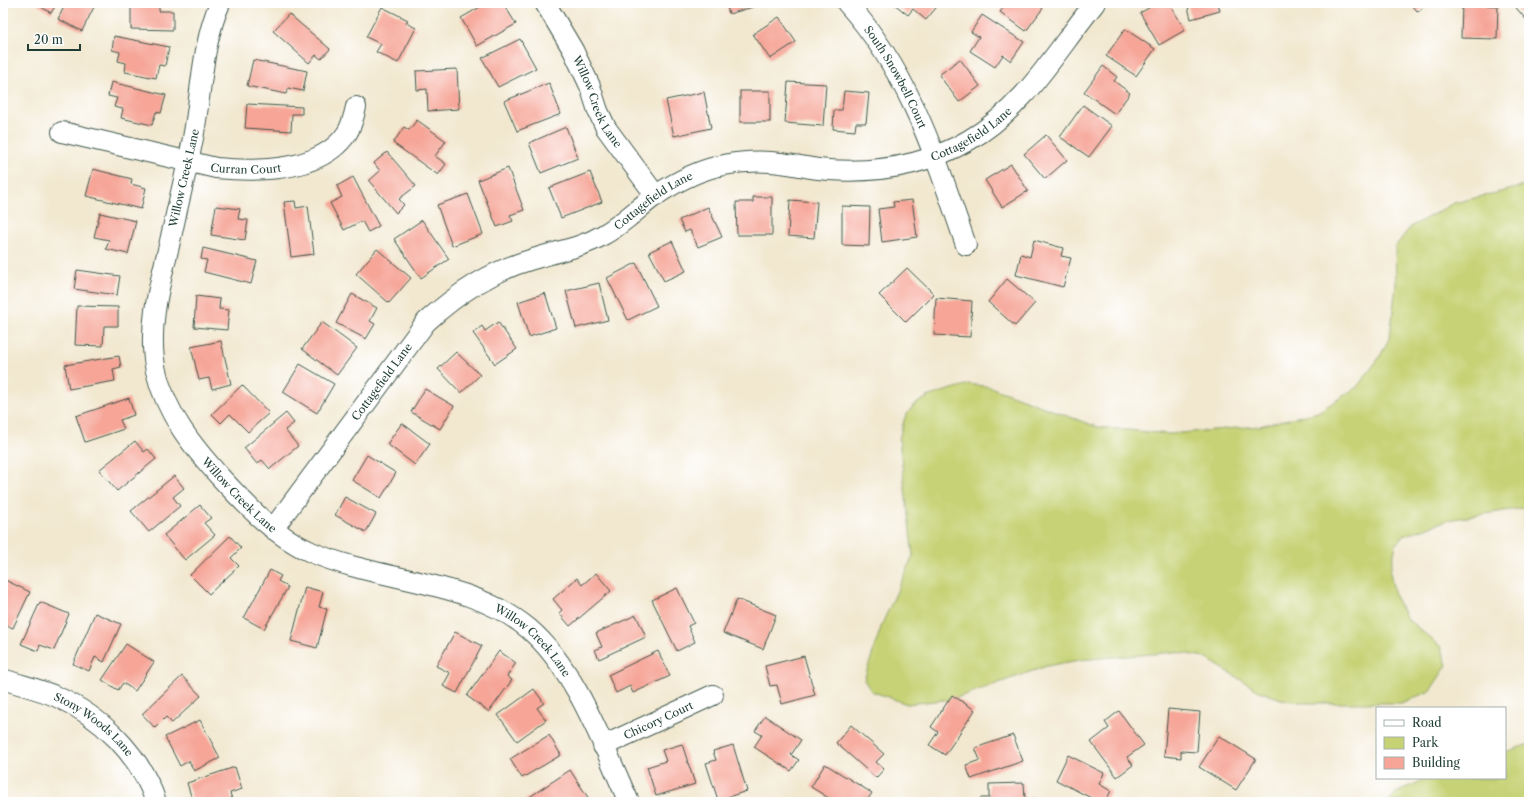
<svg xmlns="http://www.w3.org/2000/svg" width="1532" height="805" font-family="'Libre Caslon Text',serif">
<style>
.green{fill:#c6d274;stroke:#728854}
.building{fill:#f6a597}
.lines{fill:none;stroke-linecap:round;stroke-linejoin:round}
.minor-casing{stroke:#3f574b;stroke-width:22}
.minor{stroke:#fff;stroke-width:20}
.labels{text-anchor:middle;stroke-width:4;stroke-linejoin:round;paint-order:stroke}
.street-label{font-size:11px;fill:#1f3d34;stroke:#fff}
</style>
<rect width="100%" height="100%" fill="#fff"/>
<filter id="ink" filterUnits="userSpaceOnUse"><feTurbulence type="fractalNoise" baseFrequency=".025" numOctaves="2"/><feDisplacementMap in="SourceGraphic" scale="8" xChannelSelector="R" yChannelSelector="G"/><feConvolveMatrix kernelMatrix="1 2 1 2 8 2 1 2 1" color-interpolation-filters="sRGB"/></filter>
<filter id="wash" filterUnits="userSpaceOnUse"><feTurbulence type="fractalNoise" baseFrequency=".012" numOctaves="4" result="noise"/><feDisplacementMap in="SourceGraphic" scale="16" xChannelSelector="R" yChannelSelector="G"/><feGaussianBlur stdDeviation="0.9" result="paint"/><feColorMatrix in="noise" values="0 0 0 0 0 0 0 0 0 0 0 0 0 0 0 0 0 1.4 0 .05"/><feComposite in="paint" operator="in"/></filter>
<g filter="url(#wash)">
<rect width="100%" height="100%" fill="#f2e8d0"/>
<g class="green">
<polygon points="1529,185 1529,507 1448,520 1403,536 1396,545 1390,572 1395,596 1407,619 1440,646 1447,665 1430,691 1401,703 1306,703 1281,699 1259,691 1204,657 1176,652 1079,660 1047,666 953,699 907,704 871,691 864,680 882,624 913,556 899,439 905,417 913,406 929,396 969,384 990,387 1097,427 1169,434 1259,426 1318,412 1357,387 1379,358 1390,337 1396,284 1395,247 1410,227 1454,203"/>
<polygon points="1529,744 1529,802 1388,802 1396,793 1427,778 1505,778 1505,752"/>
</g>
<g id="blocks">
<g class="building">
<polygon points="35,3 57,3 51,13"/>
<polygon points="66,3 96,3 82,31 58,19"/>
<polygon points="131,3 159,3 159,11 173,11 173,30 131,29"/>
<polygon points="487,3 503,3 516,24 477,46 461,18"/>
<polygon points="726,3 763,3 763,4 729,14"/>
<polygon points="893,3 940,3 926,20 913,9 908,15"/>
<polygon points="1007,3 1035,3 1043,8 1026,31 1000,12"/>
<polygon points="1157,3 1169,3 1185,30 1159,45 1140,13"/>
<polygon points="1187,3 1218,3 1220,11 1191,19"/>
<polygon points="1410,3 1429,3 1418,12"/>
<polygon points="1462,3 1480,3 1480,5 1498,6 1497,39 1461,38"/>
<polygon points="1512,3 1529,3 1529,23"/>
<polygon points="382,7 408,20 406,23 416,28 398,63 376,52 381,44 366,37"/>
<polygon points="289,14 330,49 321,59 316,55 309,63 273,31"/>
<polygon points="982,15 1024,42 1011,61 1003,55 995,67 970,51 979,37 971,32"/>
<polygon points="779,17 796,42 770,59 753,34"/>
<polygon points="1125,29 1155,49 1136,76 1106,56"/>
<polygon points="114,36 169,47 165,66 159,65 156,78 125,72 126,63 118,61 120,52 112,50"/>
<polygon points="520,39 536,68 498,87 482,58"/>
<polygon points="960,59 980,86 959,102 939,75"/>
<polygon points="253,60 307,71 303,91 288,88 286,94 247,86"/>
<polygon points="1103,66 1117,77 1114,81 1130,93 1115,114 1084,92"/>
<polygon points="457,69 459,109 428,111 427,89 417,90 416,71"/>
<polygon points="111,82 166,95 161,113 156,112 152,125 121,118 123,109 114,107 117,98 108,96"/>
<polygon points="788,82 826,84 823,126 785,123"/>
<polygon points="549,83 561,114 517,131 504,101"/>
<rect x="740" y="91" width="30" height="31"/>
<polygon points="844,91 869,93 866,123 856,123 855,131 833,129 834,110 842,110"/>
<polygon points="704,92 711,128 674,136 666,100"/>
<polygon points="247,104 302,107 302,114 292,114 291,131 245,128"/>
<polygon points="1083,105 1112,126 1089,157 1060,137"/>
<polygon points="417,120 446,141 435,156 446,164 438,175 393,143 404,127 409,130"/>
<polygon points="566,127 578,158 541,173 529,143"/>
<polygon points="1046,135 1067,160 1045,179 1024,154"/>
<polygon points="387,152 416,186 399,199 404,205 396,213 369,181 380,171 374,163"/>
<polygon points="1011,164 1028,191 1002,207 985,180"/>
<polygon points="508,168 524,210 510,215 513,221 497,227 478,180"/>
<polygon points="93,169 132,179 131,184 146,188 141,209 86,196"/>
<polygon points="590,172 602,202 561,218 549,188"/>
<polygon points="353,177 379,226 368,232 362,221 344,230 330,203 342,197 337,186"/>
<polygon points="468,194 483,234 452,246 437,205"/>
<polygon points="753,197 772,197 772,235 737,235 736,202 753,202"/>
<polygon points="790,200 817,202 814,238 788,236"/>
<polygon points="912,200 917,237 882,242 878,209 894,207 893,202"/>
<polygon points="295,201 296,208 308,206 314,254 291,257 284,202"/>
<polygon points="216,206 240,209 238,219 248,220 245,240 211,235"/>
<polygon points="842,206 870,207 869,246 842,245"/>
<polygon points="708,207 722,237 698,247 690,230 685,232 679,220"/>
<polygon points="100,213 136,221 128,254 106,249 109,240 94,237"/>
<polygon points="422,220 449,259 421,278 394,239"/>
<polygon points="1034,240 1063,248 1061,256 1071,258 1063,287 1016,275 1021,254 1030,257"/>
<polygon points="672,241 686,271 664,281 649,252"/>
<polygon points="203,248 257,261 251,284 204,272 207,260 201,259"/>
<polygon points="377,249 411,278 389,303 356,274"/>
<polygon points="636,263 657,306 628,320 607,278"/>
<polygon points="907,268 934,294 906,322 879,295"/>
<polygon points="77,270 120,276 117,295 74,289"/>
<polygon points="1007,279 1035,303 1015,326 988,302"/>
<polygon points="599,283 608,320 576,328 566,291"/>
<polygon points="545,293 556,328 529,337 518,302"/>
<polygon points="352,294 377,308 370,321 375,324 366,339 336,323"/>
<polygon points="196,296 220,299 219,309 229,310 227,330 194,327"/>
<polygon points="936,298 972,301 970,337 934,335"/>
<polygon points="77,306 118,307 118,326 104,326 103,346 75,345"/>
<polygon points="322,322 357,348 337,375 302,349"/>
<polygon points="498,322 517,349 495,364 473,333 482,326 485,331"/>
<polygon points="221,341 231,384 212,389 209,378 199,380 191,347"/>
<polygon points="456,352 480,375 461,393 438,369"/>
<polygon points="119,356 121,367 113,369 115,381 69,389 65,365"/>
<polygon points="300,364 334,384 317,413 283,392"/>
<polygon points="242,385 269,413 248,432 230,414 221,423 212,414"/>
<polygon points="425,389 454,406 440,429 411,412"/>
<polygon points="129,398 134,415 120,420 124,429 85,442 76,416"/>
<polygon points="286,413 294,423 285,430 298,446 270,469 262,460 257,464 244,448"/>
<polygon points="402,423 430,444 415,465 387,444"/>
<polygon points="135,441 144,452 148,449 156,459 117,491 99,470"/>
<polygon points="367,455 396,473 381,498 352,480"/>
<polygon points="174,476 184,488 173,497 180,506 149,532 131,511"/>
<polygon points="345,497 376,514 366,532 335,515"/>
<polygon points="200,505 211,518 204,523 215,535 185,560 164,535"/>
<polygon points="230,536 241,548 231,558 239,566 209,594 190,575"/>
<polygon points="270,570 281,576 278,581 288,587 264,629 244,618"/>
<polygon points="596,573 611,591 570,626 559,613 562,610 553,599 577,578 582,585"/>
<polygon points="5,580 30,592 13,628 5,625 3,630 3,584"/>
<polygon points="305,587 323,592 319,607 327,609 317,648 291,641"/>
<polygon points="677,588 694,623 688,626 695,642 677,651 652,600"/>
<polygon points="737,599 776,615 763,649 723,633"/>
<polygon points="40,602 69,614 54,650 40,645 38,651 21,644"/>
<polygon points="95,613 121,624 104,662 95,657 89,671 73,664"/>
<polygon points="636,615 646,637 599,659 595,650 602,647 596,633"/>
<polygon points="455,632 482,646 457,693 443,686 450,673 436,666"/>
<polygon points="126,644 154,662 135,691 123,683 118,690 102,680"/>
<polygon points="499,651 516,663 507,676 512,680 489,712 467,696"/>
<polygon points="658,651 670,676 633,693 630,686 616,693 608,675"/>
<polygon points="804,656 815,695 782,704 777,685 770,686 765,666"/>
<polygon points="182,676 201,696 172,723 166,717 155,728 142,714"/>
<polygon points="534,689 544,703 537,708 546,720 517,741 498,715"/>
<polygon points="952,695 975,710 945,755 929,745 938,732 931,727"/>
<polygon points="1168,709 1200,712 1197,752 1181,751 1181,758 1164,756"/>
<polygon points="1119,711 1144,745 1127,757 1133,765 1117,777 1091,742 1109,728 1105,722"/>
<polygon points="765,716 801,740 791,755 799,760 791,771 754,747 762,735 755,731"/>
<polygon points="200,720 220,758 194,771 189,761 180,766 165,737"/>
<polygon points="851,725 884,754 876,762 884,769 876,778 836,743"/>
<polygon points="549,735 561,755 522,778 510,759"/>
<polygon points="1013,735 1023,761 971,779 966,765 980,760 975,748"/>
<polygon points="1219,736 1256,759 1236,790 1199,767"/>
<polygon points="682,744 695,784 656,796 647,767 666,761 662,750"/>
<polygon points="733,745 747,791 718,800 706,763 716,760 713,751"/>
<polygon points="1068,755 1104,773 1099,784 1111,791 1105,802 1099,802 1056,780"/>
<polygon points="825,764 872,793 866,802 835,802 811,787"/>
<polygon points="235,767 242,789 230,793 233,802 201,802 201,799 193,802 187,783"/>
<polygon points="570,770 589,799 584,802 527,802 525,800"/>
<polygon points="1024,783 1025,799 1035,798 1035,802 981,802 980,798 989,798 989,784"/>
</g>
</g>
</g>
<g filter="url(#ink)">
<use href="#blocks" fill-opacity="0" stroke="#3f574b" stroke-width="1"/>
<g class="lines">
<g class="minor-casing">
<g id="minor">
<path id="s1" d="M220 3C200 49 202 99 191 148 184 181 176 213 169 246 159 286 147 330 156 371 166 414 193 447 222 479 248 507 275 536 311 552 380 582 470 579 529 629 576 669 603 746 629 802"/>
<path id="s2" d="M545 3 573 50 590 86 598 111 606 128 656 196"/>
<path id="s3" d="M847 3C911 75 935 156 966 245"/>
<path id="s4" d="M62 132 216 168C257 172 321 172 347 133 352 125 354 116 356 107"/>
<path id="s5" d="M273 529 426 322C458 293 491 271 533 259 557 251 581 248 603 235 623 224 638 208 656 195 676 182 700 169 724 165 739 162 755 161 771 162 790 163 809 169 829 170 877 173 927 165 969 140 1025 108 1055 52 1095 3"/>
<path id="s6" d="M3 679C20 685 39 689 55 696 101 716 140 754 156 802"/>
<path id="s7" d="M603 746 713 695"/>
</g>
</g>
<use href="#minor" class="minor"/>
</g>
</g>
<g class="labels">
<g class="street-label">
<text dy="4" stroke="none"><textPath href="#s3" startOffset="89">South Snowbell Court</textPath></text>
<text dy="4" stroke="none"><textPath href="#s2" startOffset="112">Willow Creek Lane</textPath></text>
<text dy="4" stroke="none"><textPath href="#s5" startOffset="854">Cottagefield Lane</textPath></text>
<text dy="4" stroke="none"><textPath href="#s4" startOffset="188">Curran Court</textPath></text>
<text transform="translate(184 178) rotate(-77)" y="4">Willow Creek Lane</text>
<text dy="4" stroke="none"><textPath href="#s5" startOffset="518">Cottagefield Lane</textPath></text>
<text dy="4" stroke="none"><textPath href="#s5" startOffset="183">Cottagefield Lane</textPath></text>
<text dy="4" stroke="none"><textPath href="#s1" startOffset="527">Willow Creek Lane</textPath></text>
<text dy="4" stroke="none"><textPath href="#s1" startOffset="863">Willow Creek Lane</textPath></text>
<text dy="4" stroke="none"><textPath href="#s7" startOffset="61">Chicory Court</textPath></text>
<text dy="4" stroke="none"><textPath href="#s6" startOffset="103">Stony Woods Lane</textPath></text>
</g>
</g>
<rect width="1532" height="805" fill="none" stroke="#fff" stroke-width="16"/>
<rect x="1376" y="707" width="130" height="72" fill="#ffffff" stroke="#a5b1ae"/>
<rect x="1384" y="720" width="20" height="6" fill="#ffffff" stroke="#a5b1ae"/>
<text x="1412" y="727" font-size="12" fill="#1f3d34">Road</text>
<rect x="1384" y="737" width="20" height="12" fill="#c6d274" stroke="#a5b1ae"/>
<text x="1412" y="747" font-size="12" fill="#1f3d34">Park</text>
<rect x="1384" y="757" width="20" height="12" fill="#f6a597" stroke="#a5b1ae"/>
<text x="1412" y="767" font-size="12" fill="#1f3d34">Building</text>
<path d="M28 44v6h52v-6" fill="none" stroke="#1f3d34" stroke-width="2"/>
<text x="34" y="44" font-size="12" fill="#1f3d34" stroke="#ffffff" stroke-width="3" paint-order="stroke">20 m</text>
</svg>
